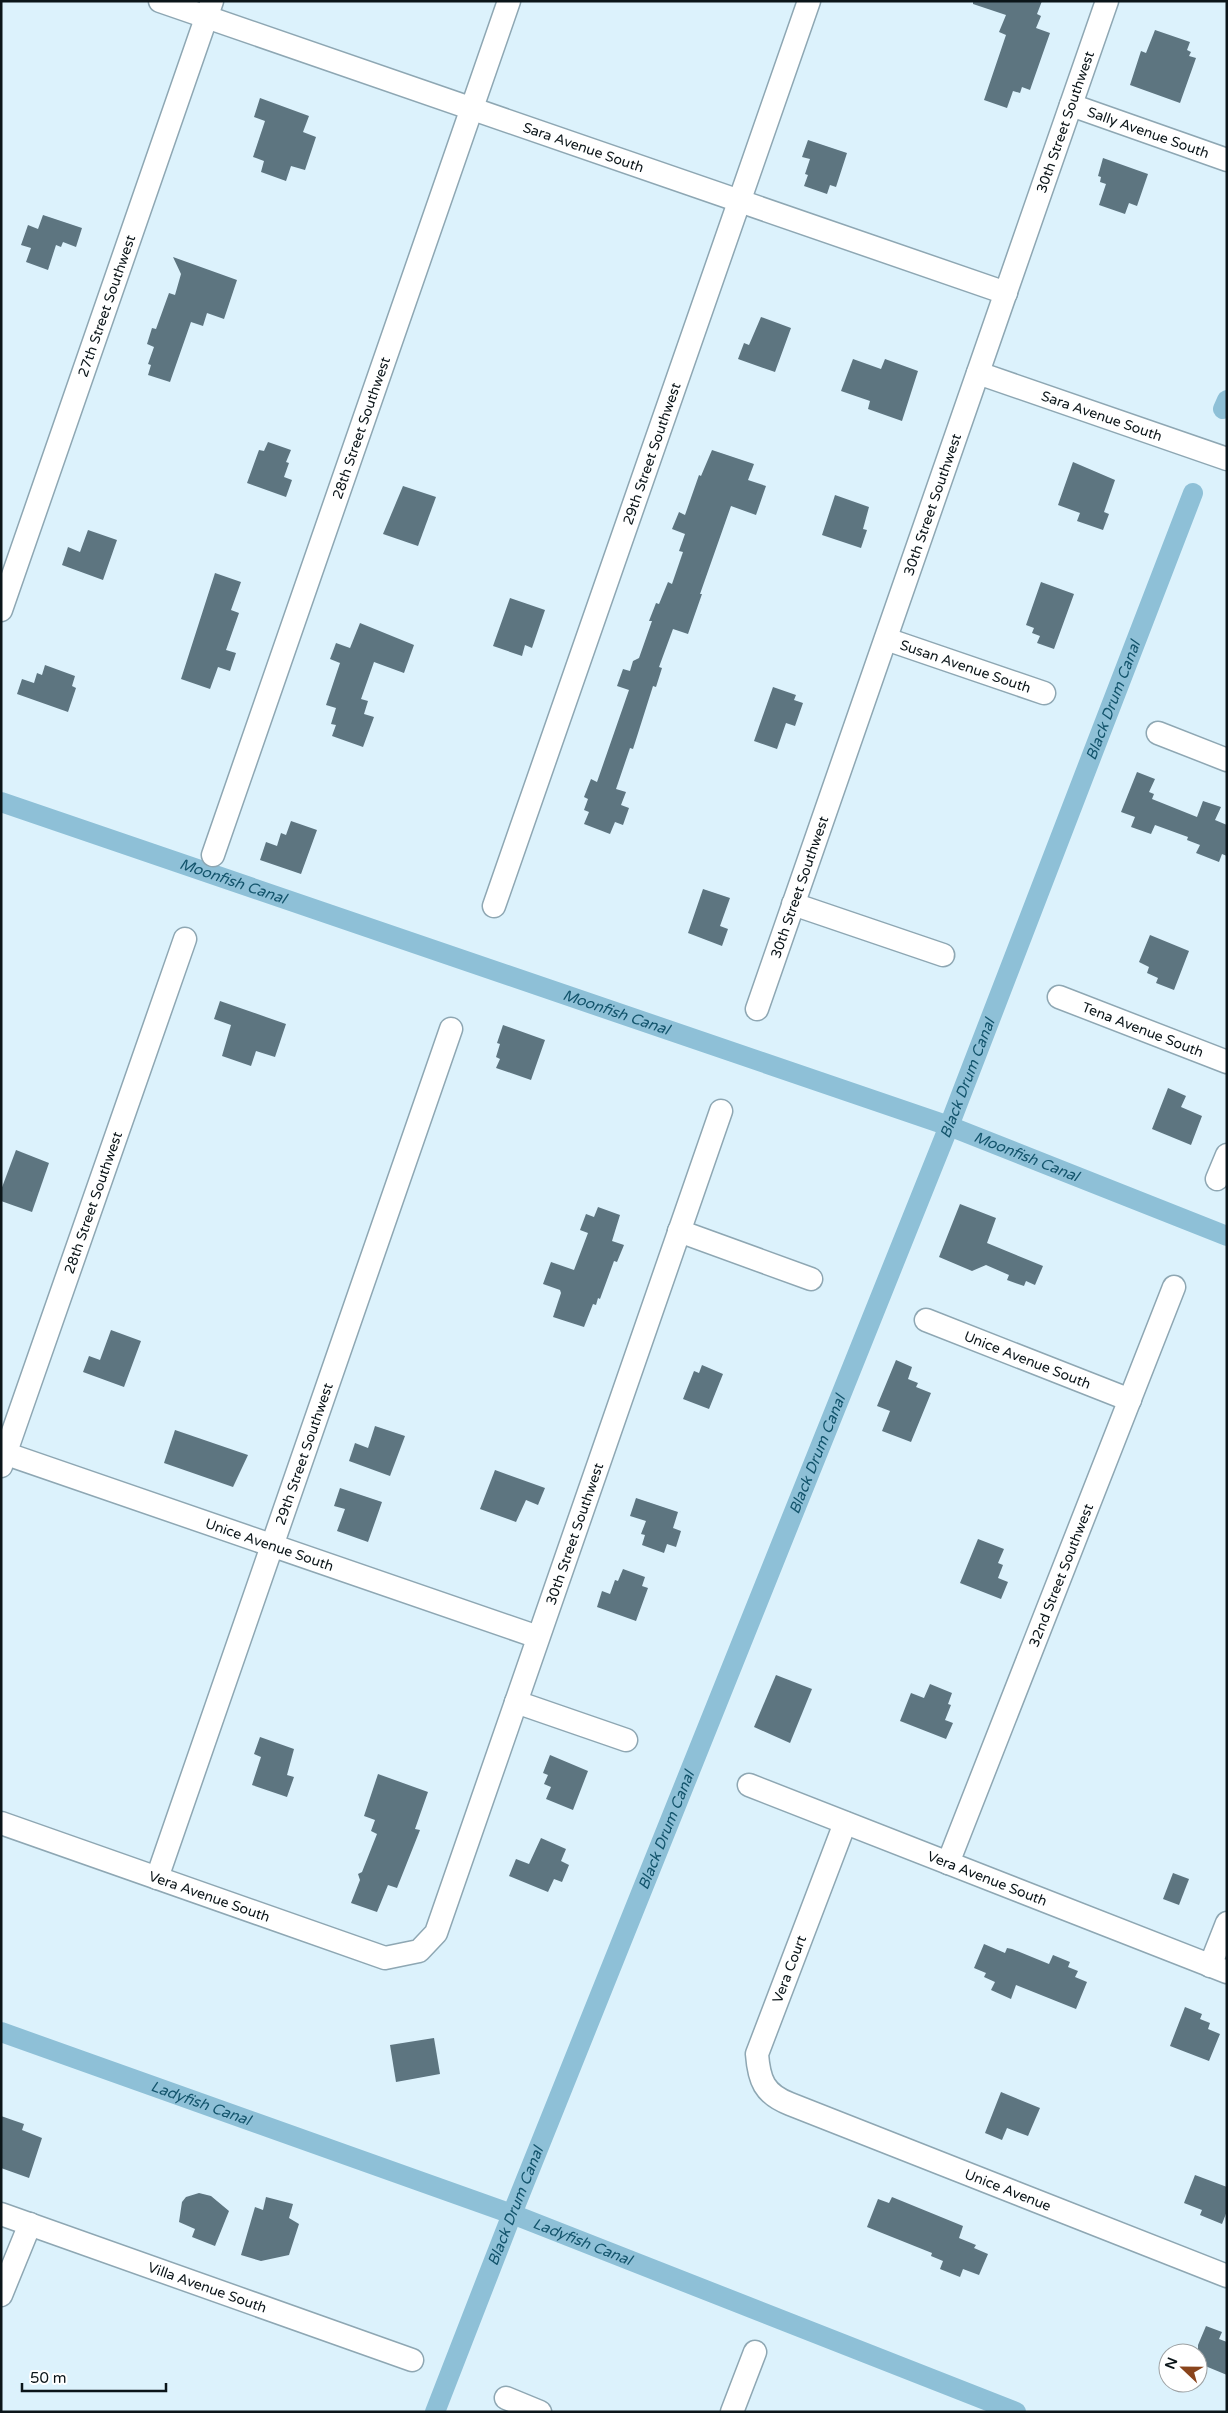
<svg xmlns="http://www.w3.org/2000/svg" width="1228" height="2413" font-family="'Varela Round',sans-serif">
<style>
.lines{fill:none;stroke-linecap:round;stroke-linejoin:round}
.canal{stroke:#8ec0d7;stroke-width:20}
.building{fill:#5d7580}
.street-casing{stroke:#8ea7b3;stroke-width:25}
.street{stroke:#fff;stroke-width:22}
.labels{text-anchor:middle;stroke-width:5;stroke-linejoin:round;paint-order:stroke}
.street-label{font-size:14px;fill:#0b1519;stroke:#fff}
.water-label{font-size:15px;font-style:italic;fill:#13546c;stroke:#fff}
</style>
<rect width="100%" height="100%" fill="#dcf2fc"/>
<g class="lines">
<g class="canal">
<polyline points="1223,409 1227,400"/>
<path id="s1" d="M1 802 949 1126 1227 1236"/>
<path id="s2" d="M1 2032 512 2214 1016 2412"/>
<path id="s3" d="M435 2412 512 2214 949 1126 1193 493"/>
</g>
</g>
<g class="building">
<polygon points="973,1 1042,1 1037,14 1041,16 1036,28 1050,33 1030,90 1022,87 1020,93 1013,91 1007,108 984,100 1006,35 999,32 1006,15 973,4"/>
<polygon points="1155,30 1190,42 1187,50 1191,52 1189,56 1196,58 1180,103 1130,85 1141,51 1146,53"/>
<polygon points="260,98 309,116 303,132 316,137 305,170 291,166 286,181 261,172 264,161 253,157 265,121 254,117"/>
<polygon points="808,140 847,153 836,187 830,185 827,194 804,186 808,175 805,174 810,159 802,157"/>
<polygon points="1103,158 1148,174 1137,206 1129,203 1125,214 1099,205 1106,184 1100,182 1101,177 1098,176"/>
<polygon points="43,215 82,228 76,247 63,242 61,247 56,245 48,270 26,262 31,248 21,245 28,225 38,229"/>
<polygon points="173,257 237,280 224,319 207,313 203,326 191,322 170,382 148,375 151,365 148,364 154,347 147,344 152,328 156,329 169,293 175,295 181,274"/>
<polygon points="761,317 791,328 775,372 738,359 744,343 749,345"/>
<polygon points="853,359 881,369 885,359 918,371 902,421 868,409 870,401 841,391"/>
<polygon points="268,442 291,450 286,462 289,463 284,477 292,480 286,497 247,483 259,450 264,451"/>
<polygon points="712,450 754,464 748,480 766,486 756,515 731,506 700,594 702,594 688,634 673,629 659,667 662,668 656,687 653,686 633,749 630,748 616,789 626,792 621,805 629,808 623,825 615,822 610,834 584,824 589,812 584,810 588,799 584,797 591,779 597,782 629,690 617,686 623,669 630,671 633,661 639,658 652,621 649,621 656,603 659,604 668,582 672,584 683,552 679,551 685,534 672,529 679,512 685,515 699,475 701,476"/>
<polygon points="1073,462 1115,480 1104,512 1109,514 1103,530 1077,521 1080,513 1058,505"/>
<polygon points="403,486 436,497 418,546 383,534"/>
<polygon points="835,495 869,507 863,529 867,530 861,548 822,535"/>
<polygon points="88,530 117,540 103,580 62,565 68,547 80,552"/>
<polygon points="215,573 241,582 231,610 239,613 226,650 236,653 230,671 218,667 210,689 181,679"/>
<polygon points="1041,582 1074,594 1054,649 1037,643 1040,636 1032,633 1034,628 1026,625"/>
<polygon points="510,598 545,610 532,648 525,645 522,656 493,646"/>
<polygon points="360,623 414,645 404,673 374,662 361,699 368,701 364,714 374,717 363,747 332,736 336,725 331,724 336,708 326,705 340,663 330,659 336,643 350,648"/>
<polygon points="45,665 75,676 72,686 76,688 68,712 17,694 22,679 34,683 37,673 42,675"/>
<polygon points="773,687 796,695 794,700 803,703 795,726 786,723 777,749 754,741"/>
<polygon points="1137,772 1155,779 1149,792 1154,794 1152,799 1197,817 1203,801 1221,807 1215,820 1227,825 1227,856 1222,854 1219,862 1196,853 1200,845 1187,840 1188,837 1155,825 1151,834 1131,827 1135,817 1121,812"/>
<polygon points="291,821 317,830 301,874 260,860 266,842 277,846 281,833 286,835"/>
<polygon points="703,889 730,898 720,926 728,929 722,946 688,933"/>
<polygon points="1150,935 1189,951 1174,990 1156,983 1158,978 1147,973 1149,967 1139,962"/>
<polygon points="220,1001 286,1024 275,1057 256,1051 251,1066 222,1056 231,1025 214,1019"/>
<polygon points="503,1025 545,1040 531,1080 496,1068 500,1059 496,1057 500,1044 497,1043"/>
<polygon points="1168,1088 1186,1096 1181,1107 1202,1116 1191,1145 1152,1129"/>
<polygon points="16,1150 49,1163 32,1212 1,1201 1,1190"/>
<polygon points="960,1204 996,1218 987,1243 1043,1266 1035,1285 1026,1281 1024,1286 1007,1280 1009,1275 986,1265 972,1271 939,1257"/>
<polygon points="598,1207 620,1215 612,1241 624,1245 617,1262 614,1261 600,1299 598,1298 596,1305 593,1304 584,1327 553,1317 561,1293 560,1290 543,1284 551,1262 574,1270 588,1233 580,1230 586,1214 594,1217"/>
<polygon points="111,1330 141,1341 124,1387 83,1372 89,1356 100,1360"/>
<polygon points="896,1360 912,1367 908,1379 918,1383 916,1387 931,1393 911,1442 882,1431 890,1411 877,1406"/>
<polygon points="702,1365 723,1374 709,1409 683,1399 694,1371 699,1373"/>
<polygon points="375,1426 405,1436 390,1476 349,1461 355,1443 368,1448"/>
<polygon points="175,1430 248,1455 233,1487 164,1463"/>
<polygon points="495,1470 545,1488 538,1505 526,1500 516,1522 480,1509"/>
<polygon points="340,1488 382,1502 368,1542 337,1531 345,1509 334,1506"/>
<polygon points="636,1498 678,1512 673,1528 681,1531 676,1547 667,1544 664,1553 642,1545 645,1535 641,1534 646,1521 630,1516"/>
<polygon points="978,1539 1004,1549 998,1563 1003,1565 998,1578 1008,1582 1001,1599 960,1583"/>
<polygon points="623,1569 645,1577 642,1586 648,1588 636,1621 597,1607 602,1591 610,1594 615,1580 618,1581"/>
<polygon points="776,1675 812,1689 790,1743 754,1727"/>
<polygon points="930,1684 952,1693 948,1704 951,1705 945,1720 953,1723 946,1739 900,1721 911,1693 924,1698"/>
<polygon points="260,1737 294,1749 287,1775 294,1777 287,1797 252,1785 261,1757 254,1754"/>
<polygon points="550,1755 588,1771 573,1810 546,1799 551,1787 544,1784 548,1775 543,1773"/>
<polygon points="378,1774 428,1792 415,1829 420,1830 397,1888 388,1885 377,1912 351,1903 360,1880 358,1874 362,1872 377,1834 371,1831 375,1820 364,1816"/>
<polygon points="541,1838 566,1849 561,1861 569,1865 562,1882 554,1879 548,1892 509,1876 516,1859 529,1864"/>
<polygon points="1173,1873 1189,1879 1179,1905 1163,1899"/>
<polygon points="984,1944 1005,1953 1007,1948 1012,1949 1049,1964 1053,1955 1070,1962 1068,1967 1078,1971 1075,1977 1087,1982 1076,2009 1016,1985 1011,1999 991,1990 995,1982 984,1977 986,1973 974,1968"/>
<polygon points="1185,2007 1202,2014 1200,2019 1210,2023 1208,2029 1220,2034 1209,2061 1170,2046"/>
<polygon points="434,2038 440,2074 396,2082 390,2045"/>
<polygon points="1001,2092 1040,2108 1028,2136 1007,2128 1002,2140 985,2133"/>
<polygon points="1,2116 24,2124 22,2130 42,2138 29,2178 1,2168"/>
<polygon points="1195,2175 1227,2187 1227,2211 1222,2224 1200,2215 1202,2210 1184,2203"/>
<polygon points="199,2193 211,2196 229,2211 215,2246 192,2237 195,2229 179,2222 182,2202 186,2197"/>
<polygon points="266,2197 293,2204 289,2218 299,2224 289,2255 261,2261 241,2255 255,2207 263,2210"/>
<polygon points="892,2197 963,2226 959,2238 976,2245 974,2248 988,2254 979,2275 963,2269 960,2277 940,2269 943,2261 931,2256 932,2253 867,2227 878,2199 889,2203"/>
<polygon points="1206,2326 1222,2332 1219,2339 1227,2342 1227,2375 1198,2363 1198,2345"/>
</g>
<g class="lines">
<g class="street-casing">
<g id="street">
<path id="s4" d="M160 1 1006 293"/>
<path id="s5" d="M1071 105 1227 160"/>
<path id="s6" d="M978 373 1227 459"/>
<path id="s7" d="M1 610 212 1"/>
<path id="s8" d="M886 639 1044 693"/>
<polyline points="1158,733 1227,760"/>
<path id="s9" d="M213 855 509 1"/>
<polyline points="793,904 943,955"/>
<path id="s10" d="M494 906 809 1"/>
<path id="s11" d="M1059 997 1227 1062"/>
<path id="s12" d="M757 1009 1107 1"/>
<polyline points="1217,1179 1227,1155"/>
<polyline points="679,1231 811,1279"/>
<path id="s13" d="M926 1320 1130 1400"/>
<path id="s14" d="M1 1452 538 1637"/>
<path id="s15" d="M1 1466 185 939"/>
<polyline points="516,1702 626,1740"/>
<path id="s16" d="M749 1785 1227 1972"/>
<path id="s17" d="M1 1823 385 1958 419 1951 436 1933 721 1111"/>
<path id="s18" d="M845 1823 757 2054C759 2080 764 2094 790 2104L1227 2276"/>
<path id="s19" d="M948 1863 1174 1287"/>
<path id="s20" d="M157 1878 451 1029"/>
<polyline points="1210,1966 1227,1923"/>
<path id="s21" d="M1 2214 412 2360"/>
<polyline points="1,2295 30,2224"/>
<polyline points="506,2398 540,2412"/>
<polyline points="732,2412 755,2352"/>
</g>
</g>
<use href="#street" class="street"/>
</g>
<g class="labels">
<g class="street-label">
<text dy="5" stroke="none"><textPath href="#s12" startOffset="939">30th Street Southwest</textPath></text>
<text dy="5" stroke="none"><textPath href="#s5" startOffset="82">Sally Avenue South</textPath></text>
<text dy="5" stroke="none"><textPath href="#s4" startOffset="448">Sara Avenue South</textPath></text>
<text dy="5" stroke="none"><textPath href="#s7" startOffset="322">27th Street Southwest</textPath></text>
<text dy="5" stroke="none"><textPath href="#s6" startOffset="131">Sara Avenue South</textPath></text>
<text dy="5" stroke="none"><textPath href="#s9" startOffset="452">28th Street Southwest</textPath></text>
<text dy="5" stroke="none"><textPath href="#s10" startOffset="479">29th Street Southwest</textPath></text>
<text dy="5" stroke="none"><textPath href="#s12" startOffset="534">30th Street Southwest</textPath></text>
<text dy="5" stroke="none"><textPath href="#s8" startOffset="84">Susan Avenue South</textPath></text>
<text dy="5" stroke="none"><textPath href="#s12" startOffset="129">30th Street Southwest</textPath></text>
<text dy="5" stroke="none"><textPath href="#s11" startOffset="90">Tena Avenue South</textPath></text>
<text dy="5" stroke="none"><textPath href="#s15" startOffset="279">28th Street Southwest</textPath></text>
<text dy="5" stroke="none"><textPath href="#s13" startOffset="109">Unice Avenue South</textPath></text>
<text dy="5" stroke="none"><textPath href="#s20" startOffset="449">29th Street Southwest</textPath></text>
<text dy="5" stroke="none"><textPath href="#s17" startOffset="889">30th Street Southwest</textPath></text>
<text dy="5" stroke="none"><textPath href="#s14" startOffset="284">Unice Avenue South</textPath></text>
<text dy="5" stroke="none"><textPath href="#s19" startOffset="309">32nd Street Southwest</textPath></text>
<text dy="5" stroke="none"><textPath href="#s16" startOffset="256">Vera Avenue South</textPath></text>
<text dy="5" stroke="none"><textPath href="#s17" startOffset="221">Vera Avenue South</textPath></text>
<text transform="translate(789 1969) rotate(-69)" y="5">Vera Court</text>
<text dy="5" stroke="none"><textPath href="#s18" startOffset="546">Unice Avenue</textPath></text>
<text dy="5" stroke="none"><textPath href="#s21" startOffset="219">Villa Avenue South</textPath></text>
</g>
<g class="water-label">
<text dy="5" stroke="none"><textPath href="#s3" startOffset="1841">Black Drum Canal</textPath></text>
<text dy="5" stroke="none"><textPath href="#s1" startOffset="245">Moonfish Canal</textPath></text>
<text dy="5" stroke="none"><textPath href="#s1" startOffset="650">Moonfish Canal</textPath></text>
<text dy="5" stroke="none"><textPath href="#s3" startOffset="1436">Black Drum Canal</textPath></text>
<text dy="5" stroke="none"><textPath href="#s1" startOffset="1085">Moonfish Canal</textPath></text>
<text dy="5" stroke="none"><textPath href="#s3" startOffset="1031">Black Drum Canal</textPath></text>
<text dy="5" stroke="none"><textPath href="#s3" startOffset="626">Black Drum Canal</textPath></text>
<text dy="5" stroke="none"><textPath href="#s2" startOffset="212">Ladyfish Canal</textPath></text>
<text dy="5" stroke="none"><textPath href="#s3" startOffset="221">Black Drum Canal</textPath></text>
<text dy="5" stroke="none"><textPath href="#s2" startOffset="618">Ladyfish Canal</textPath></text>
</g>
</g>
<rect width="1228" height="2413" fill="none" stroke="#0b1519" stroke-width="5"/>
<g transform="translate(1183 2368) rotate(292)"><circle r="24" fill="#ffffff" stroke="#9da1a3"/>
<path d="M0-4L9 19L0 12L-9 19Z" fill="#89441c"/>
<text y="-8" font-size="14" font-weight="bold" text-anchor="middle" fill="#0b1519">N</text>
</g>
<path d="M22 2383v8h144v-8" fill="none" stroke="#0b1519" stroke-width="2.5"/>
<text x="30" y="2383" font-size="15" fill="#0b1519" stroke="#ffffff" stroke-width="4" paint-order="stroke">50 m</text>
</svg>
